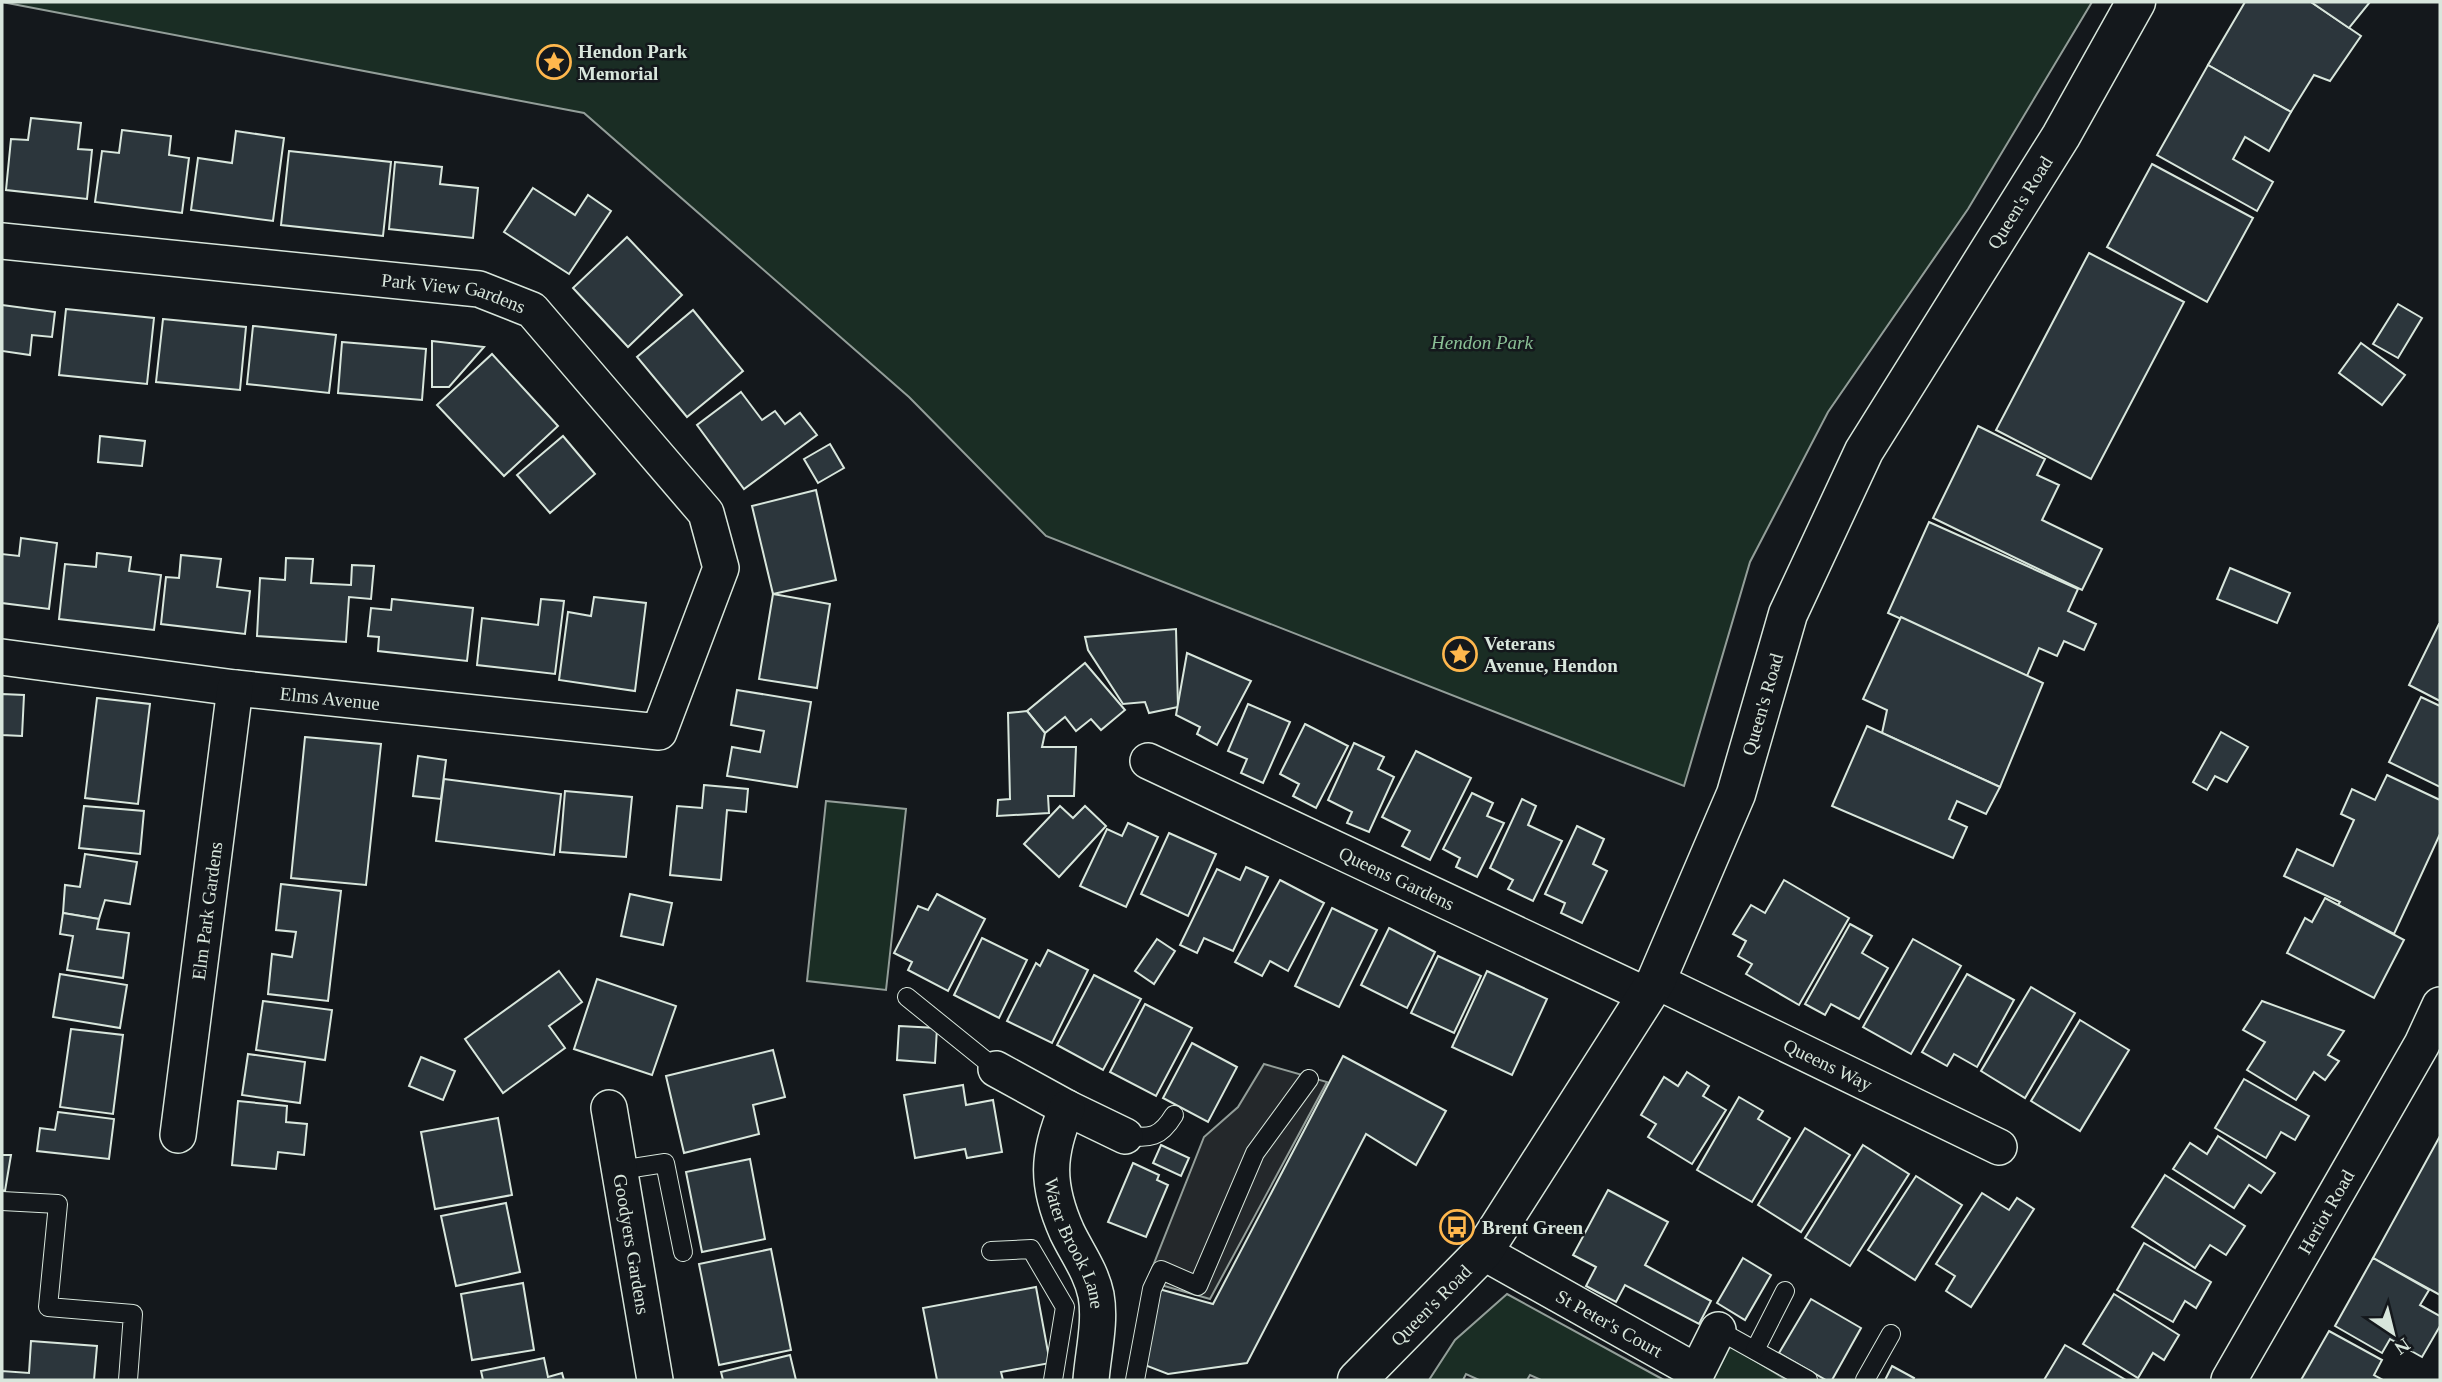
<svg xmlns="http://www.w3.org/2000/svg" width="2442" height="1382" font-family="Georgia,serif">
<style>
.green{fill:#1a2d24;stroke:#939e99;stroke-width:2}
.parking{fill:#24282b;stroke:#939e99;stroke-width:2}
.building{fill:#2c363c;stroke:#d8e6dc;stroke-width:2}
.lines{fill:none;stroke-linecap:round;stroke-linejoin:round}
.lane-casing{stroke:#d8e6dc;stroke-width:20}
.street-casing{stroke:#d8e6dc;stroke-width:38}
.secondary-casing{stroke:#d8e6dc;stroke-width:41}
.lane{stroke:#14181c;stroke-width:18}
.street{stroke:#14181c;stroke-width:35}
.secondary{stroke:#14181c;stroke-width:38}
.labels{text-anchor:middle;stroke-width:5;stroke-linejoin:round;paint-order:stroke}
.poi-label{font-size:19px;font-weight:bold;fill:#d8e6dc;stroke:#14181c;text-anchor:start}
.street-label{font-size:19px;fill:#d8e6dc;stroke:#14181c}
.park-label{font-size:19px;font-style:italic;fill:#8ac095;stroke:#14181c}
</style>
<rect width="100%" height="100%" fill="#14181c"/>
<g class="green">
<polygon points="2,2 2092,2 1968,209 1828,412 1750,562 1684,786 1046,536 909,397 584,113"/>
<polygon points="826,801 906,809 886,990 807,981"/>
<polygon points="1507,1294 1664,1380 1541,1380 1530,1375 1527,1380 1479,1380 1466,1374 1463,1380 1429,1380 1455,1340"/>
<polygon points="1729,1345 1787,1380 1709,1380"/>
</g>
<polygon class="parking" points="1264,1064 1327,1082 1210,1299 1147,1281 1204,1137 1238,1107"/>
<g class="building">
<polygon points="2245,2 2311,2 2361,36 2330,81 2314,75 2291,112 2208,65"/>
<polygon points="2311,2 2370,2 2349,28"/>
<polygon points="2208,65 2291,112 2269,151 2245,137 2233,159 2273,182 2257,211 2157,155"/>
<polygon points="31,118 81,123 78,149 92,150 87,199 6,190 11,139 28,140"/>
<polygon points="122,130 171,136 169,155 189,158 182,213 95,202 102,151 119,153"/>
<polygon points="236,131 284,138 273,221 191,210 198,158 232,163"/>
<polygon points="289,151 391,162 383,236 281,225"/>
<polygon points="395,162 442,167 440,184 478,188 473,238 389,229"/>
<polygon points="2152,164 2253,218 2207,302 2107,247"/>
<polygon points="533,188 575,215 588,195 611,211 569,274 504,232"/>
<polygon points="627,237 682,295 628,347 573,288"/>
<polygon points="2089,253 2184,302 2091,479 1996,430"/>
<polygon points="2398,304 2422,318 2398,358 2373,344"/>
<polygon points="2,305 55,312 52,337 32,335 30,355 2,351"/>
<polygon points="66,309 154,318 147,384 59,375"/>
<polygon points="693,310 743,371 687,417 637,357"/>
<polygon points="163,319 246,327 240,390 156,382"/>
<polygon points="253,326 336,335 329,393 247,384"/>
<polygon points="432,341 484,347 449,387 432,387"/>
<polygon points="342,342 426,349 422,400 338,393"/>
<polygon points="2361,343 2405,375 2382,405 2339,373"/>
<polygon points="492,354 558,426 504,476 437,405"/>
<polygon points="741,392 762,420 775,411 785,424 800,413 817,435 744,489 697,425"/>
<polygon points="1978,426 2045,459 2037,475 2059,485 2042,520 2102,549 2082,590 1933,518"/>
<polygon points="100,436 145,441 142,466 98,462"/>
<polygon points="563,436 595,474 550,513 517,475"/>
<polygon points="830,444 844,468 818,483 804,459"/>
<polygon points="816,490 836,580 773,594 752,506"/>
<polygon points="1929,522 2078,589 2068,611 2096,624 2084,650 2064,641 2057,656 2039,648 2027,676 1888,613"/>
<polygon points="21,538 57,543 49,609 2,603 2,554 19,556"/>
<polygon points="97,553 131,557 129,571 161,575 154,630 59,619 65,564 96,567"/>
<polygon points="181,555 221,559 217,587 250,591 245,634 161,624 166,577 179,578"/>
<polygon points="286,558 313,559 311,583 351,585 352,565 374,566 371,599 349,597 346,642 257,636 260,578 285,580"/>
<polygon points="2230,568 2290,593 2277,623 2217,599"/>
<polygon points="773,594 830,604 817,688 759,679"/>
<polygon points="594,597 646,603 635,691 559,680 568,612 591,616"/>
<polygon points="392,599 473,608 467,661 378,651 379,637 368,636 371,608 391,610"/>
<polygon points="541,599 564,601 555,674 477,665 482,618 538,625"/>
<polygon points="1901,617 2043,683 2000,787 1882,733 1887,710 1863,699"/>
<polygon points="2439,624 2440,624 2440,701 2409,685"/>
<polygon points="1176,629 1178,707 1149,713 1145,702 1123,704 1088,650 1085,637"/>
<polygon points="1187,653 1251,681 1217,745 1197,734 1200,727 1176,715"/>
<polygon points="1085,663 1125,710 1101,730 1091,719 1076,731 1065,717 1045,733 1027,711"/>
<polygon points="737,690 811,702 797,787 727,776 732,747 760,752 764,731 731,725"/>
<polygon points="2,694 24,695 22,736 2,735"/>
<polygon points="2421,697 2440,706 2440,787 2389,762"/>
<polygon points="97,698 150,704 138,804 85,798"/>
<polygon points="1248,704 1290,722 1263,783 1241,773 1247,759 1228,751"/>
<polygon points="1027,711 1045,733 1042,747 1076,747 1074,796 1048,796 1049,813 997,816 998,800 1010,799 1008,713"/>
<polygon points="1305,724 1348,746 1316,808 1293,796 1299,784 1280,774"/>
<polygon points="1867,726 2000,787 1986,814 1957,801 1949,819 1967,827 1953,858 1832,806"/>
<polygon points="2221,732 2248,747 2227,782 2215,776 2207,790 2193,782"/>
<polygon points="305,737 381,744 366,885 291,878"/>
<polygon points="1354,743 1384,757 1378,769 1394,777 1369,832 1347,823 1352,812 1328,800"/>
<polygon points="1416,751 1471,778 1430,860 1402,846 1410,831 1382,817"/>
<polygon points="418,756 446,760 441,799 413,796"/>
<polygon points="2387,775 2440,800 2440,834 2394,934 2338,905 2340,902 2284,876 2297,849 2333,866 2354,820 2341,814 2352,789 2375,800"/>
<polygon points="444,779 561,794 554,855 436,841"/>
<polygon points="704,785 748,789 746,812 727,810 721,880 670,875 677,806 702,808"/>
<polygon points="565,791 632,797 626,857 560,852"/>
<polygon points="1472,793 1493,803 1487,816 1504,823 1477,877 1456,867 1460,858 1443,849"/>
<polygon points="1522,799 1536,806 1528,825 1562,841 1533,901 1508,889 1513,880 1490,868"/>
<polygon points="84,806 144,811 140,854 79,848"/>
<polygon points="1060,806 1073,818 1085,806 1106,826 1059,877 1024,844"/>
<polygon points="1128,823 1158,837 1126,907 1080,886 1107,829 1122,836"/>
<polygon points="1577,826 1604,839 1593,864 1607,871 1582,923 1561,913 1565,903 1545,894"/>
<polygon points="1169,833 1216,854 1188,916 1141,894"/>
<polygon points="85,854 137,862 130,904 105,900 99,919 63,913 65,885 80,887"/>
<polygon points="1246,867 1268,877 1233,951 1204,938 1197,953 1180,945 1217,869 1240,880"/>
<polygon points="1280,880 1324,903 1288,971 1270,961 1262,976 1235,962"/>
<polygon points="1784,880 1849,918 1799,1005 1746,974 1752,964 1738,956 1746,941 1733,934 1751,905 1765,913"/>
<polygon points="281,884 341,891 328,1001 268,994 272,954 292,957 296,932 276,930"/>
<polygon points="630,894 672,903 663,945 621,936"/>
<polygon points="937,894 985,919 948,991 908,970 912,962 894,953 918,906 928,910"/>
<polygon points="2325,898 2404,940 2374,998 2287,953 2305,918 2312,922"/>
<polygon points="1332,908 1377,930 1339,1007 1295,986"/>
<polygon points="63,913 99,919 97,929 129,933 123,978 67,970 73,936 60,934"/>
<polygon points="1850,924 1872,936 1862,953 1888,968 1859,1019 1831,1004 1825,1015 1805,1004"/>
<polygon points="1389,928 1435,952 1407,1008 1361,985"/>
<polygon points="982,938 1027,960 999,1018 954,995"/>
<polygon points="1157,939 1175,951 1154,984 1135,971"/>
<polygon points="1913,939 1961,966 1911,1054 1863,1027"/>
<polygon points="1048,950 1088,970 1052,1043 1007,1021 1036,963 1040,966"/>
<polygon points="1438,956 1481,976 1454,1033 1411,1013"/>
<polygon points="559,971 582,1002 549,1026 565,1048 503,1093 465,1039"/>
<polygon points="1487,971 1547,999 1512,1075 1452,1047"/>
<polygon points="60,974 127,985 120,1028 53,1017"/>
<polygon points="1967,974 2014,1000 1977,1067 1954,1054 1947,1066 1922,1052"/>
<polygon points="1094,975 1141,999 1103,1070 1057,1045"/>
<polygon points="597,979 676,1006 652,1075 574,1049"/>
<polygon points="2031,987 2075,1013 2025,1098 1981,1071"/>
<polygon points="263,1001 332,1010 325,1060 256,1050"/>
<polygon points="2262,1001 2344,1031 2328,1055 2339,1061 2325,1080 2314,1072 2296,1100 2247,1070 2265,1042 2243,1030"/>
<polygon points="1145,1004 1192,1028 1156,1096 1110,1072"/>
<polygon points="2080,1020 2129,1050 2080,1131 2031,1101"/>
<polygon points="899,1026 937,1028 935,1063 897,1060"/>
<polygon points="71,1029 123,1035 113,1114 60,1107"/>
<polygon points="1192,1043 1237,1067 1208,1122 1163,1098"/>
<polygon points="773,1050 785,1097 753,1105 759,1134 684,1153 666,1076"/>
<polygon points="248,1054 305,1062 300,1103 242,1095"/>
<polygon points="1343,1056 1446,1111 1416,1165 1366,1134 1247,1363 1168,1374 1142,1364 1159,1289 1213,1304"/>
<polygon points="421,1057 455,1071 443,1100 409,1086"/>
<polygon points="1687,1072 1709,1086 1703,1096 1726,1110 1692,1164 1648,1137 1656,1124 1641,1115 1664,1077 1678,1086"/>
<polygon points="2244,1079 2309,1116 2295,1140 2281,1132 2266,1158 2215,1128"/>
<polygon points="963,1085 966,1105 993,1100 1002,1152 967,1158 965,1149 915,1158 904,1095"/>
<polygon points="1739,1097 1763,1111 1758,1119 1790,1138 1752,1202 1697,1170"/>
<polygon points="238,1101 287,1106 286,1122 307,1124 304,1155 278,1152 276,1169 232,1165"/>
<polygon points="58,1112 114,1119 109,1159 37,1151 40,1128 55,1130"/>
<polygon points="498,1118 512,1195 435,1209 421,1132"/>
<polygon points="1805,1128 1850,1155 1801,1232 1758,1205"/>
<polygon points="2218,1136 2275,1173 2261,1193 2249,1185 2234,1208 2173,1169 2190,1143 2207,1154"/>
<polygon points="2440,1136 2440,1295 2373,1258"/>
<polygon points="1161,1145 1189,1158 1181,1176 1153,1163"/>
<polygon points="1863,1145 1909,1174 1850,1266 1805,1238"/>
<polygon points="2,1155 11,1155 5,1191 2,1190"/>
<polygon points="750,1159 765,1239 702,1252 686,1172"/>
<polygon points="1133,1163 1159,1175 1157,1180 1168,1185 1146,1237 1108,1222"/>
<polygon points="2165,1175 2245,1226 2226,1255 2210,1245 2195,1268 2132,1227"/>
<polygon points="1916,1176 1962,1205 1915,1280 1868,1250"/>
<polygon points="1608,1190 1668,1222 1645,1265 1711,1301 1699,1324 1625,1285 1616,1302 1586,1286 1596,1267 1573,1255"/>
<polygon points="1982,1193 2009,1210 2017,1198 2034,1209 1971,1307 1946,1291 1955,1276 1936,1264"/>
<polygon points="506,1203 520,1272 456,1286 441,1216"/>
<polygon points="2144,1243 2211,1282 2196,1308 2185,1301 2173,1322 2117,1290"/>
<polygon points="771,1249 791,1350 719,1365 699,1264"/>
<polygon points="1743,1258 1771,1275 1745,1320 1717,1303"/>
<polygon points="2373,1258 2429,1290 2420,1305 2440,1316 2440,1326 2422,1357 2390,1339 2382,1353 2335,1326"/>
<polygon points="523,1283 534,1350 472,1360 461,1294"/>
<polygon points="1036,1287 1050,1363 1001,1372 1003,1380 937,1380 923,1308"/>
<polygon points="2114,1294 2179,1335 2164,1360 2153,1353 2138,1378 2083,1344"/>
<polygon points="1811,1299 1861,1328 1832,1380 1826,1380 1779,1353"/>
<polygon points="2329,1331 2382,1360 2374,1375 2383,1380 2301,1380"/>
<polygon points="31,1341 97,1346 94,1380 2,1380 2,1371 29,1373"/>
<polygon points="2065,1345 2126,1380 2044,1380"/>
<polygon points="790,1355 796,1380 723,1380 721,1372"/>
<polygon points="544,1358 548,1377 562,1373 564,1380 483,1380 481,1371"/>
<polygon points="1892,1366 1914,1378 1913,1380 1885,1380"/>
</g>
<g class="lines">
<g class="lane-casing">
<g id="lane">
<polyline points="907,997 996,1069"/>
<path d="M1125 1136C1151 1138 1160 1138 1174 1115"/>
<polyline points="620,1170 665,1163 683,1252"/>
<polyline points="2,1201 58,1204 48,1307 133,1314 128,1380"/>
<polyline points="991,1251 1031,1249 1065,1307 1053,1380"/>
<polyline points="1718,1330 1808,1380"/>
<polyline points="1755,1350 1785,1291"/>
<polyline points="1135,1380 1152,1289 1161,1270 1198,1286 1255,1153 1309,1079"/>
<polyline points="1865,1380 1891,1334"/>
</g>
</g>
<g class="street-casing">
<g id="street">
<path id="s1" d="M2 241 479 289 532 310 706 513 721 568 659 732 235 688 2 657"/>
<path id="s2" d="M1148 761 1646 995"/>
<path id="s3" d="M1656 981 1999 1147"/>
<polyline points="996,1069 1067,1108 1125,1136"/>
<path id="s4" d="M609 1108 655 1380"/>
<path id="s5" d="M1067 1108C1047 1154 1046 1185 1067 1232 1077 1253 1091 1271 1096 1295 1101 1322 1093 1353 1091 1380"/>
<path id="s6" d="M178 1135 235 688"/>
<path id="s7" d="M1483 1252 1697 1372 1718 1330"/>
<path id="s8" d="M2229 1380 2422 1044 2440 1005"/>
</g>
</g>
<g class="secondary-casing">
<g id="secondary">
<path id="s9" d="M1357 1380 1483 1252 1656 981 1736 794 1788 614 1864 451 2061 136 2136 2"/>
</g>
</g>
<use href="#lane" class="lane"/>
<use href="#street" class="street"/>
<use href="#secondary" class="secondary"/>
</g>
<defs>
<g id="sight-ring" transform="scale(1.75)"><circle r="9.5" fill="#14181c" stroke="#ffb74d" stroke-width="1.5"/><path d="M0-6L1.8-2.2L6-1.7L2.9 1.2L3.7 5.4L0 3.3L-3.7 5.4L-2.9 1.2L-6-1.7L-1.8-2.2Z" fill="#ffb74d"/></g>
<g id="bus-ring" transform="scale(1.75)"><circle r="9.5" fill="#14181c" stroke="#ffb74d" stroke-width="1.5"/><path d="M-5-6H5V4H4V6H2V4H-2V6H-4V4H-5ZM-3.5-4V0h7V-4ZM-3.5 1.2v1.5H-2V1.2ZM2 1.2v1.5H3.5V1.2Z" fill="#ffb74d"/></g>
</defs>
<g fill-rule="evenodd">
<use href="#sight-ring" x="554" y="62"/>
<use href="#sight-ring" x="1460" y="654"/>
<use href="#bus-ring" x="1457" y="1227"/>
</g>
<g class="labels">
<g class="poi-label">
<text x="578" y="58">Hendon Park<tspan x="578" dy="22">Memorial</tspan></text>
<text x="1484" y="650">Veterans<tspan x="1484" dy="22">Avenue, Hendon</tspan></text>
<text x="1482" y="1234">Brent Green</text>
</g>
<g class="street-label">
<text dy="7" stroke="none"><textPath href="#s9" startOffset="1365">Queen's Road</textPath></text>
<text dy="7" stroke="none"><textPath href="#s1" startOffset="455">Park View Gardens</textPath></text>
<text transform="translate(330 698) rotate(6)" y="7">Elms Avenue</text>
<text dy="7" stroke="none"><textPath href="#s9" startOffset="798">Queen's Road</textPath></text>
<text dy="7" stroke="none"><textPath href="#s2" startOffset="275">Queens Gardens</textPath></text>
<text dy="7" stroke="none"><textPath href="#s6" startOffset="226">Elm Park Gardens</textPath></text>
<text dy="7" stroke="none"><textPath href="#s3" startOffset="191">Queens Way</textPath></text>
<text dy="7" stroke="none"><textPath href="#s8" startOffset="194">Heriot Road</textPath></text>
<text dy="7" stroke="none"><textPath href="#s5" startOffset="142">Water Brook Lane</textPath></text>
<text dy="7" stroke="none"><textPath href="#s4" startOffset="138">Goodyers Gardens</textPath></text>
<text dy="7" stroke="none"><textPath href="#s9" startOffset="105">Queen's Road</textPath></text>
<text dy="7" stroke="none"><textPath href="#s7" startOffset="145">St Peter's Court</textPath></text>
</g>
<g class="park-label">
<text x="1482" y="349">Hendon Park</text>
</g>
</g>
<rect width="2442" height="1382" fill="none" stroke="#d8e6dc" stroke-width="7"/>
<g transform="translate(2393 1333) rotate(145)" stroke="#14181c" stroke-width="5" paint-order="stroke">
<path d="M0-5L12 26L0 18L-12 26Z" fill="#d8e6dc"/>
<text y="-10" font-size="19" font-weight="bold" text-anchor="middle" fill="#d8e6dc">N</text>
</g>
</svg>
